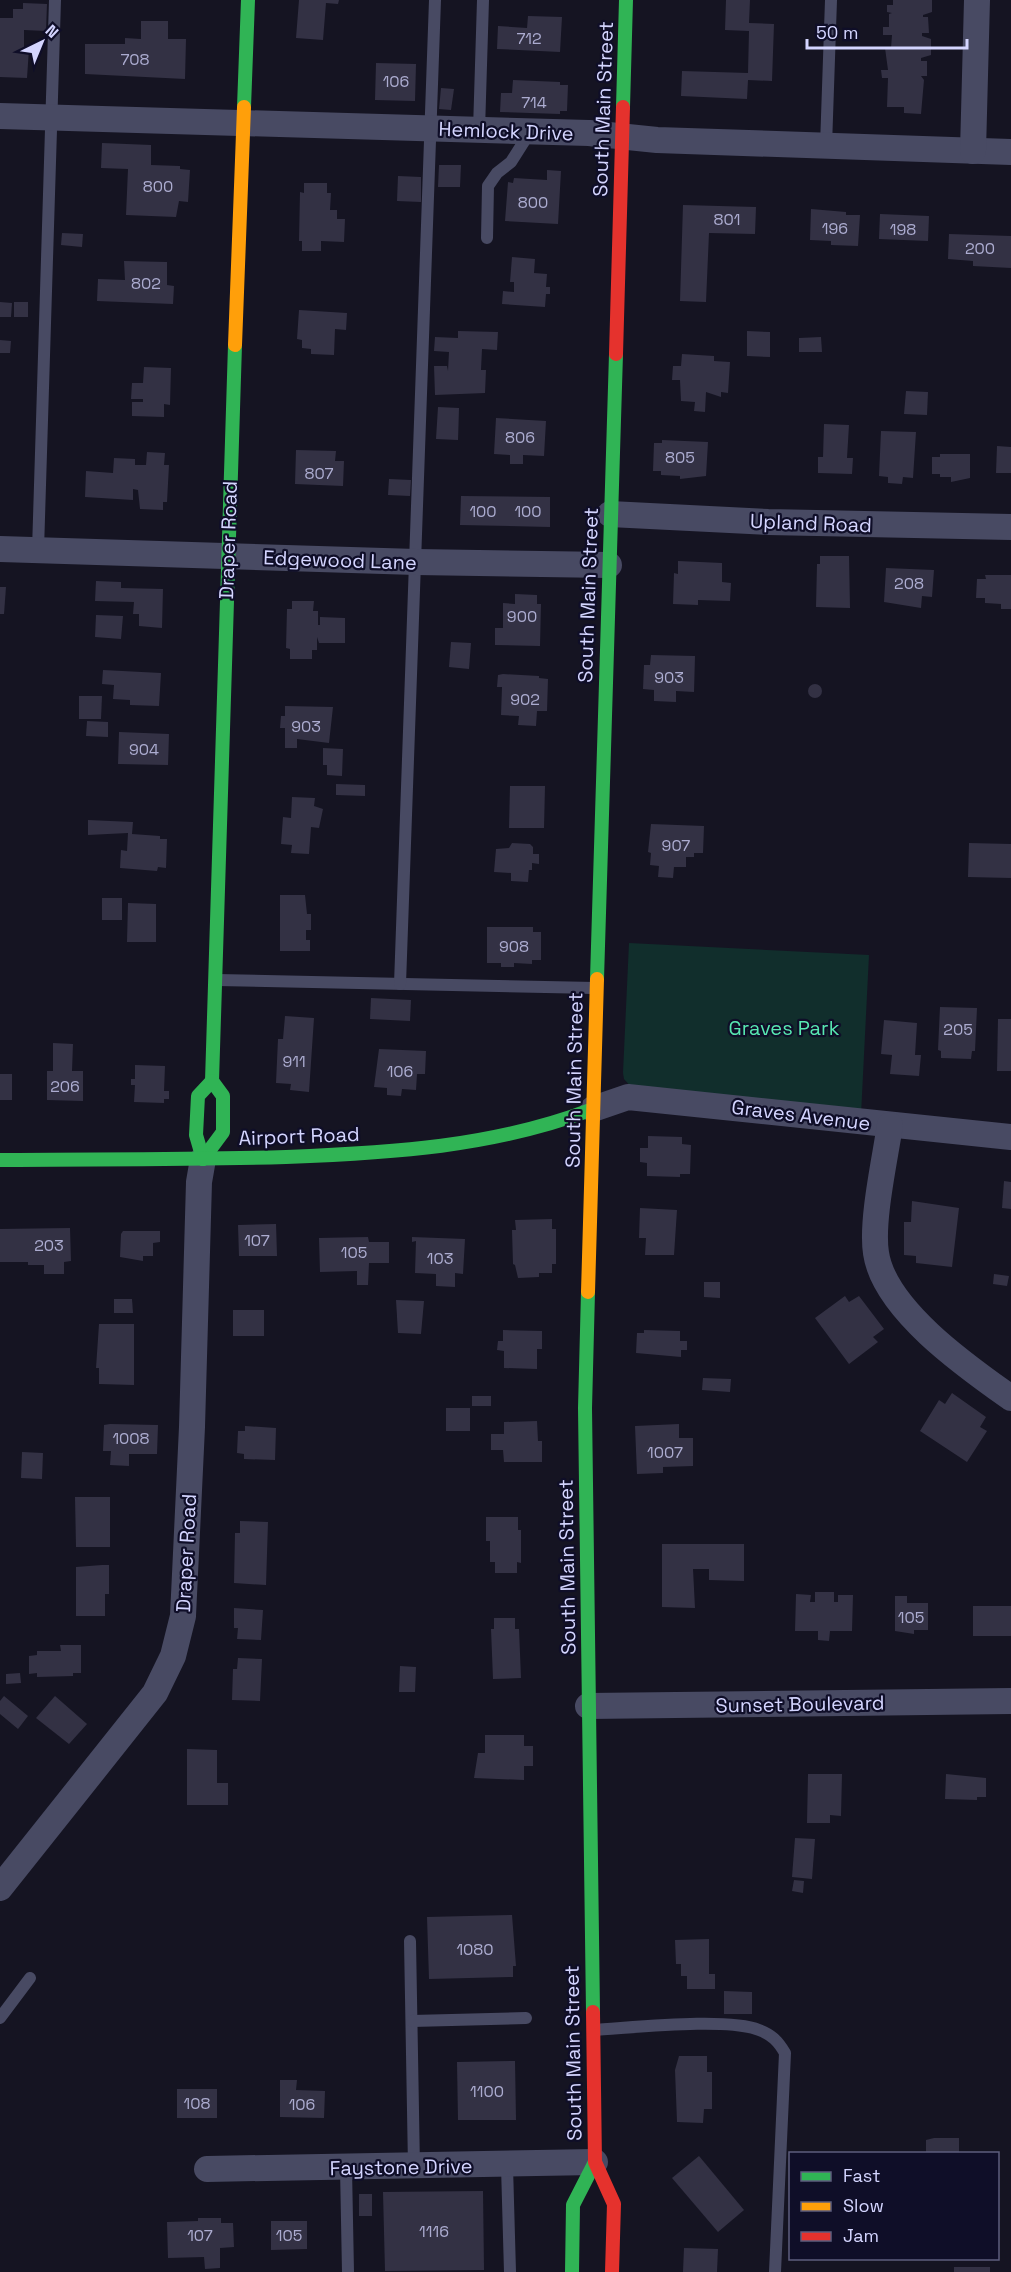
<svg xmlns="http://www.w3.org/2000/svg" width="1011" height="2272" font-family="'Space Grotesk',sans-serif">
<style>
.green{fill:#112e2c}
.building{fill:#333144}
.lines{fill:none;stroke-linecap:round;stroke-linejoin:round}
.lane{stroke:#484a63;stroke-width:12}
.street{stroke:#484a63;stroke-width:26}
.fast{stroke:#30b455;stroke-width:14}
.slow{stroke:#ff9f0a;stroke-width:14}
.jam{stroke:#e5322d;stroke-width:14}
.labels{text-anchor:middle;stroke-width:4.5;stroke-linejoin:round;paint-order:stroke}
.number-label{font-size:16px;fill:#acacd0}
.street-label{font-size:20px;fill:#d4d5ff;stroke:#0f0e28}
.park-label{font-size:20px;fill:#58e8b2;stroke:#0f0e28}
</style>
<rect width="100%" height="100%" fill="#151422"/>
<polygon class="green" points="629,943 869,955 861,1115 632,1088 624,1079 623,1073"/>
<g class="building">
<polygon points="299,0 339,0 338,4 326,3 323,40 296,38"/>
<polygon points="726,0 750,0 749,23 774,24 772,81 748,80 747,99 681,96 682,71 748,73 749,31 725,30"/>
<polygon points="893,0 932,0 932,12 923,15 923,17 928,17 929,33 922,33 922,36 931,39 931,55 921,58 921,61 927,61 927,76 921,76 924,80 921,114 904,113 904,107 887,107 888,78 882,78 881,70 888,70 885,48 891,48 892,35 883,35 883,27 889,27 889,14 892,13 887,12 887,5 893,5"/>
<polygon points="23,3 47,4 46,31 24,30 24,49 29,49 27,78 0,77 0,18 13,18 13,9 23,9"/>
<polygon points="528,16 562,17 560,52 497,49 498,26 527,28"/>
<polygon points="141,21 168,21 168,39 186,39 185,79 85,74 85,44 125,44 125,38 141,39"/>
<polygon points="376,63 416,64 415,101 375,100"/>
<polygon points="513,80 560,82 560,85 568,85 567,111 560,111 560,114 500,112 501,93 512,93"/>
<polygon points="441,88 454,89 451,110 439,109"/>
<polygon points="102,143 151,145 151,165 180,166 180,169 190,170 188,202 179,201 176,217 126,215 128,169 101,168"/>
<polygon points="439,165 461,165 460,187 438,187"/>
<polygon points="547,170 561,171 558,224 505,221 508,182 513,183 514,178 547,180"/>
<polygon points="398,176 421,177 421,202 397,201"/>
<polygon points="304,183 327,183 327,193 331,193 330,210 337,210 337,219 345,219 344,242 321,241 321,251 302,251 302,241 299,241 300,192 304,193"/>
<polygon points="683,205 756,207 755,234 709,233 706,302 680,301"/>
<polygon points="811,209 846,212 846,215 860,215 858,246 831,245 831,241 810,240"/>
<polygon points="880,214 929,216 928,241 879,239"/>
<polygon points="62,233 83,234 82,247 61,245"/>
<polygon points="949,234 1011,236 1011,268 973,266 973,261 948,259"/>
<polygon points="512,257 535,259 534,273 547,274 546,287 550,287 550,294 546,294 545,307 502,304 503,291 514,292 514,282 510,282"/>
<polygon points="124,261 167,262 167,285 174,286 173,304 97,301 98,279 125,280"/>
<polygon points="0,302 12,303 11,317 0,317"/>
<rect x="14" y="302" width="14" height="15"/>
<polygon points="299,310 347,313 346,330 335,329 334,355 311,354 311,349 302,348 302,340 297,339"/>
<polygon points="458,331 498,332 497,350 482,349 481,370 486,370 485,393 435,395 434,366 447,366 448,371 449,352 434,351 435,337 458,338"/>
<polygon points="747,331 770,332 770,357 747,356"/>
<polygon points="821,337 822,352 799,352 799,338"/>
<polygon points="0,340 11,341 10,353 0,353"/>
<polygon points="682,354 714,356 714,361 730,362 728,393 721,392 721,397 706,392 705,412 694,411 695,402 681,401 680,380 672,380 673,366 681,366"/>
<polygon points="144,367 171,368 170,405 164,404 164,417 132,416 132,402 143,402 143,399 131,399 132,383 143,383"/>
<polygon points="906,391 928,392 927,415 904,414"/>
<polygon points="438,407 459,408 458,440 436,439"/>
<polygon points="496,418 546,421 544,456 523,455 523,464 510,464 510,455 494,454"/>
<polygon points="824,424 849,425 847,458 853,458 852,474 818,473 818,457 823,457"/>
<polygon points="881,431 916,432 913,478 903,477 902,484 888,483 888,477 879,476"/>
<polygon points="662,440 708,442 706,476 680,479 680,476 661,475 661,471 653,471 654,443 662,443"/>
<polygon points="997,446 1011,447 1011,473 996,473"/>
<polygon points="296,450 336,451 335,461 344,461 343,486 295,484"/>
<polygon points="147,452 165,453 164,465 169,465 167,502 163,502 163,510 140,509 138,490 133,489 133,500 85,497 86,471 113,473 114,458 135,459 135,465 146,465"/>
<polygon points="940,454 970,454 970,478 951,482 951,477 940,477 940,474 932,474 932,457 940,457"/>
<polygon points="389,479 411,480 410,496 388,495"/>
<polygon points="461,496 550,497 550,527 460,525"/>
<polygon points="820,556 849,556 850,608 816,607 817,564 820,564"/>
<polygon points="678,561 722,563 722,582 731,583 730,601 698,600 698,605 673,604 674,573 678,574"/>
<polygon points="886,568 934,570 932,597 922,596 921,608 884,602"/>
<polygon points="985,575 1011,575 1011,609 1001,609 1001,604 985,603 985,598 976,598 977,579 986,579"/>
<polygon points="96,581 121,582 121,588 163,589 162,628 139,626 139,614 133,614 134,602 95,601"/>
<polygon points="0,587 6,587 4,614 0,614"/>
<polygon points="515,594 537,595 537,604 541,604 540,646 495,645 495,628 503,628 503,603 515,604"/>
<polygon points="292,601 314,601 313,611 318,611 318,625 320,625 320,617 345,618 345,643 319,643 317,637 317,650 312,650 312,659 290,659 290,649 286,648 287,609 292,609"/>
<polygon points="96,615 123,616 121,639 95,637"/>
<polygon points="451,642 471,643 469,669 449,667"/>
<polygon points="651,655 695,656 694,692 676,691 676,702 654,701 654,690 643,689 644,665 650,665"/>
<polygon points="103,670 161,673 159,706 130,705 130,700 113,699 114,685 102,684"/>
<polygon points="503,674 539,676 539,678 548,679 547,711 537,711 536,726 518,725 519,716 501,715 502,687 497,687 498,675"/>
<circle cx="815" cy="691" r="7"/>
<polygon points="79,696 102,696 101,719 79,719"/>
<polygon points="285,706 333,707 329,743 297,739 297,748 285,748 285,728 280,728 281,716 285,716"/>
<polygon points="87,721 108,722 108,737 86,736"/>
<polygon points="119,732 169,734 168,765 118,764"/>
<polygon points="323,748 343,749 342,776 327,775 327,765 323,765"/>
<polygon points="336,784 365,785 365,796 336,795"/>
<polygon points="510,786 545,786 544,828 509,828"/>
<polygon points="292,797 315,798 314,806 323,809 319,828 311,827 309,854 291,853 292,845 281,844 283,817 291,818"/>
<polygon points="88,820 133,822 132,834 160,836 160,839 167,839 166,868 158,867 157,871 120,868 121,850 127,851 128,833 88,835"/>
<polygon points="651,824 704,826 703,853 694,853 694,857 686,857 686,867 674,867 673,878 658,877 659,866 650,865 651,853 648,852"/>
<polygon points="512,843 530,844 533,847 533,854 539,854 539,864 532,863 532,870 529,870 528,882 511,881 511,873 494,872 496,849 509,848"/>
<polygon points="969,843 1011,844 1011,878 968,877"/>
<polygon points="280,895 305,895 307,914 311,914 311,930 306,930 306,940 310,940 310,951 280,951"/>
<rect x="102" y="898" width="20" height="22"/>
<polygon points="128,903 156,904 156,942 127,942"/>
<polygon points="487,927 533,927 533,932 541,932 541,960 532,960 532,964 514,963 514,967 501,967 501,963 487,963"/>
<polygon points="371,998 411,1000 410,1021 370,1019"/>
<polygon points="940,1007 977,1008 975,1051 972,1051 971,1059 941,1058 941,1051 938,1050"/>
<polygon points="285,1016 314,1018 309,1092 290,1090 291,1084 276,1083 278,1039 283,1039"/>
<polygon points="998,1019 1011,1019 1011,1071 997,1071"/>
<polygon points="884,1020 917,1023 915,1055 921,1055 919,1076 890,1074 892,1055 881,1054"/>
<polygon points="53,1043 73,1044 72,1071 83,1071 83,1101 47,1100 47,1071 53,1071"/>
<polygon points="379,1049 426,1051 425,1074 417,1074 416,1090 402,1089 401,1096 387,1095 387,1088 374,1087"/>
<polygon points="135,1065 165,1066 164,1091 169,1091 169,1099 164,1099 164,1103 134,1102 135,1085 131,1085 131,1079 135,1079"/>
<rect x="0" y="1074" width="12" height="26"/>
<polygon points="648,1136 682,1137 682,1144 691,1145 690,1174 680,1174 680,1177 647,1176 647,1163 640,1162 640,1148 648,1148"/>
<polygon points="1004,1181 1011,1182 1011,1209 1002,1208"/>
<polygon points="912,1201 959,1208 952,1267 916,1263 916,1256 904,1255 904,1222 911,1222"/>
<polygon points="640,1208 677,1210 674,1255 645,1255 646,1238 639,1238"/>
<polygon points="552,1219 552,1229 556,1229 556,1264 552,1264 552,1273 539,1273 539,1277 518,1278 515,1265 513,1264 512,1230 516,1230 515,1220"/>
<polygon points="276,1224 277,1256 239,1256 238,1225"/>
<polygon points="70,1228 71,1261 64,1262 64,1274 44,1274 44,1265 28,1265 28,1262 0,1262 0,1229"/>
<polygon points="123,1231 160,1231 160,1242 153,1243 153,1256 143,1256 143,1261 120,1257 121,1234"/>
<polygon points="368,1237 369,1242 389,1242 389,1263 369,1263 368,1285 357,1285 357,1271 320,1272 319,1238"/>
<polygon points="412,1237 465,1239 463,1274 455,1273 455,1287 436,1286 436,1274 415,1273 416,1241 412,1242"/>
<polygon points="994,1274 1009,1276 1007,1286 993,1284"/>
<polygon points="704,1282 720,1282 720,1298 704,1297"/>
<polygon points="845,1296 849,1302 859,1296 884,1329 873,1337 878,1342 849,1364 815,1318"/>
<polygon points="114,1299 132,1299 133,1313 114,1313"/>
<polygon points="396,1300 424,1301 421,1334 398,1333"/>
<rect x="233" y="1310" width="31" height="26"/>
<polygon points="99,1324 134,1324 134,1385 99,1384 99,1368 96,1368"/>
<polygon points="503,1330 542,1331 542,1349 537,1349 537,1369 504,1368 504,1351 497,1350 498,1341 503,1341"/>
<polygon points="644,1330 680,1331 680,1341 687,1341 687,1350 681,1350 681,1357 636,1353 637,1333 644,1333"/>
<polygon points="703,1378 731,1379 730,1392 702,1390"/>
<polygon points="952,1393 986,1417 980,1427 987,1431 967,1462 920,1431 939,1400 945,1404"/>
<rect x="472" y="1396" width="19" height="10"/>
<rect x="446" y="1408" width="24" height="23"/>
<polygon points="537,1421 538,1441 542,1441 542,1462 504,1462 503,1450 491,1450 491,1434 504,1434 504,1422"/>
<polygon points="110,1424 158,1425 157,1454 129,1454 129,1466 110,1465 111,1451 103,1451 104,1425"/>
<polygon points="679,1424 679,1438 693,1438 693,1466 663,1467 663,1473 637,1474 635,1426"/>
<polygon points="245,1426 276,1428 275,1460 244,1459 244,1454 237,1453 238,1431 245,1431"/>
<polygon points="22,1452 43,1453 42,1479 21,1478"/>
<polygon points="75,1497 110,1497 110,1547 76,1547"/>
<polygon points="486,1517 518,1517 518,1530 521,1530 521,1563 517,1562 517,1573 495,1573 495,1562 490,1562 490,1541 486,1541"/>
<polygon points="240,1521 268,1522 266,1585 234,1583 235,1533 240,1533"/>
<polygon points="662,1544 744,1544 744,1581 709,1580 709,1569 693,1569 695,1608 662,1607"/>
<polygon points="102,1565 109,1565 109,1594 105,1594 105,1616 76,1616 76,1567"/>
<polygon points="815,1592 834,1592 834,1602 838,1602 838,1595 853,1595 852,1631 830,1631 829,1641 818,1640 818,1631 795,1631 796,1594 811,1595 810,1602 815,1602"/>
<polygon points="895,1596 907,1596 907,1603 928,1603 928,1630 914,1630 914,1634 895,1631"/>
<rect x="973" y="1606" width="38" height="30"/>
<polygon points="234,1608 263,1610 261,1640 237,1639 238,1628 234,1628"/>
<polygon points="494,1618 515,1618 515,1629 519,1629 521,1678 493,1679 491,1629 494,1629"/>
<polygon points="60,1645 81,1645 81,1673 73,1673 73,1676 37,1677 37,1673 29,1674 29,1656 37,1655 37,1651 61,1651"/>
<polygon points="238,1658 262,1659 260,1701 232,1700 233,1669 237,1669"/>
<polygon points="400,1666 416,1667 415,1692 399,1692"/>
<polygon points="20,1673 21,1683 6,1684 6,1674"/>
<polygon points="4,1696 28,1716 18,1729 0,1714 0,1701"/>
<polygon points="55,1696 87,1724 69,1744 36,1718"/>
<polygon points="485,1735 524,1735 524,1746 533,1746 533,1766 524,1766 524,1780 474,1778 478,1753 485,1753"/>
<polygon points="187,1749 217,1750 217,1783 228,1783 228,1805 187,1805"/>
<polygon points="808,1774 842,1774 841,1816 830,1815 830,1823 807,1823"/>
<polygon points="946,1774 986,1778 986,1797 977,1797 977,1800 945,1799"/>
<polygon points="795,1838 815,1839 812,1879 792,1877"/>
<polygon points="794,1880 804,1881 803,1893 792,1891"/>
<polygon points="512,1915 516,1966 513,1966 513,1977 429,1979 427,1917"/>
<polygon points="709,1939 709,1974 715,1974 715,1989 687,1989 687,1976 681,1976 681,1964 676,1964 675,1940"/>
<polygon points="724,1991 752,1992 752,2014 724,2014"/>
<polygon points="679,2056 707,2056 707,2072 712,2072 712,2109 704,2109 703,2123 677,2122 675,2070"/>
<polygon points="515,2061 516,2120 458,2120 457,2062"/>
<polygon points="280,2080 297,2080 296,2090 325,2091 324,2118 280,2117"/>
<rect x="177" y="2089" width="40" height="29"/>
<polygon points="934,2138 959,2138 959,2152 926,2154 926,2140"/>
<polygon points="699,2156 744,2210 718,2232 672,2178"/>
<polygon points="483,2191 484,2270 385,2271 383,2192"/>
<rect x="359" y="2194" width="13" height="22"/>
<polygon points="198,2218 221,2218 221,2223 233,2223 234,2247 220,2248 220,2268 205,2269 204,2257 168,2258 167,2222 198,2221"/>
<polygon points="271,2221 307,2221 307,2249 271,2250"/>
<polygon points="684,2248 718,2249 717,2272 683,2272"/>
<rect x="954" y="2267" width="36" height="5"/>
</g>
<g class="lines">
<g class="lane">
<polyline points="479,130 483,0"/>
<polyline points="826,146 831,0"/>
<polyline points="487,238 488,186 497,173 511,162 530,132"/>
<polyline points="38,550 55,0"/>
<polyline points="217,980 595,988"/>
<polyline points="400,984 435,0"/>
<polyline points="410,1941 414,2167"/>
<polyline points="0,2018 30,1978"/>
<polyline points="412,2021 526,2018"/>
<path d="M593 2030C631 2028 727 2017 759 2030 772 2035 778 2041 785 2053L775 2272"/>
<polyline points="507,2166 510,2272"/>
<polyline points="346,2168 348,2272"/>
</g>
<g class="street">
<polyline points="0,116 589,133 657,140 1011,152"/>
<polyline points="973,151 977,0"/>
<polyline points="610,514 768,522 1011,527"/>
<polyline points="0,549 416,562 609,565"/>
<polyline points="593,1109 628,1097 1011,1137"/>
<path d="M890 1125C885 1159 871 1221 876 1253 884 1309 967 1367 1011 1398"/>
<polyline points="588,1706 1011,1701"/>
<polyline points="0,1888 155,1693 173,1656 183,1616 192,1427 199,1182 203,1159"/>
<polyline points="207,2169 595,2162"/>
</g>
<g class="fast">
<polyline points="244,107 248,0"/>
<polyline points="623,107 626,0"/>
<polyline points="597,979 616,354"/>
<polyline points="203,1159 223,1132 223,1096 212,1081 235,345"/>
<polyline points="203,1159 196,1135 198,1096 212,1081"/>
<path d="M0 1160C95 1159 190 1160 286 1157 391 1153 493 1147 593 1109"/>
<polyline points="588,1292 585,1408 593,2012"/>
<polyline points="572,2272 573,2205 595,2162"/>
</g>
<g class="slow">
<polyline points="235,345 244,107"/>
<polyline points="588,1292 597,979"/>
</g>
<g class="jam">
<polyline points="616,354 623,107"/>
<polyline points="593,2012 595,2162 614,2204 612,2272"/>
</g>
</g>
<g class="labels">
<g class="number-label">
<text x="529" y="44">712</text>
<text x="135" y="65">708</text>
<text x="396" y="87">106</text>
<text x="534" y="108">714</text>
<text x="158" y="192">800</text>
<text x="533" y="208">800</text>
<text x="727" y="225">801</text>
<text x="835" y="234">196</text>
<text x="903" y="235">198</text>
<text x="980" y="254">200</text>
<text x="146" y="289">802</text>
<text x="520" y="443">806</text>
<text x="680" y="463">805</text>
<text x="319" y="479">807</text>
<text x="483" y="517">100</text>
<text x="528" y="517">100</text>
<text x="909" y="589">208</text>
<text x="522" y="622">900</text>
<text x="669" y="683">903</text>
<text x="525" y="705">902</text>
<text x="306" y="732">903</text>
<text x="144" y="755">904</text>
<text x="676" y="851">907</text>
<text x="514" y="952">908</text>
<text x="958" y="1035">205</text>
<text x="294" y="1067">911</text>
<text x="400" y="1077">106</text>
<text x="65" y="1092">206</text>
<text x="257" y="1246">107</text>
<text x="49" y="1251">203</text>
<text x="354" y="1258">105</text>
<text x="440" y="1264">103</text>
<text x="131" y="1444">1008</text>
<text x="665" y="1458">1007</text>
<text x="911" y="1623">105</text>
<text x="475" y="1955">1080</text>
<text x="487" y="2097">1100</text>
<text x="197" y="2109">108</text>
<text x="302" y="2110">106</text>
<text x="434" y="2237">1116</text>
<text x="200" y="2241">107</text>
<text x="289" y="2241">105</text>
</g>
<g class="street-label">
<text transform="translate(603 109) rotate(-88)" y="7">South Main Street</text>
<text transform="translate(506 131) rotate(2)" y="7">Hemlock Drive</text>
<text transform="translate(811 523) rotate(2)" y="7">Upland Road</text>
<text transform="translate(228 540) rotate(-88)" y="7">Draper Road</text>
<text transform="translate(340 560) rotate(2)" y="7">Edgewood Lane</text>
<text transform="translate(588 595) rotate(-88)" y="7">South Main Street</text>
<text transform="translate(574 1080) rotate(-89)" y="7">South Main Street</text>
<text transform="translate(801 1115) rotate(7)" y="7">Graves Avenue</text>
<text transform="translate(299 1136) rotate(-2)" y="7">Airport Road</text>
<text transform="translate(186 1553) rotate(-87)" y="7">Draper Road</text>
<text transform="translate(567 1567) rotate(-91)" y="7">South Main Street</text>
<text transform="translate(800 1704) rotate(-1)" y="7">Sunset Boulevard</text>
<text transform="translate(573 2053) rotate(-91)" y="7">South Main Street</text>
<text transform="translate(401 2167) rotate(-1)" y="7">Faystone Drive</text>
</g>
<g class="park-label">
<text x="784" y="1035">Graves Park</text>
</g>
</g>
<rect x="789" y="2152" width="210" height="108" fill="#0f0e28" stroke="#5e5e7e" stroke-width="1.5"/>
<rect x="801" y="2172" width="30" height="9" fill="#30b455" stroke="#5e5e7e" stroke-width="1.5"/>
<text x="843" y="2182" font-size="18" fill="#d4d5ff">Fast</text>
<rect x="801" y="2202" width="30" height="9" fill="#ff9f0a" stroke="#5e5e7e" stroke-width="1.5"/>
<text x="843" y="2212" font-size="18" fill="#d4d5ff">Slow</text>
<rect x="801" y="2232" width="30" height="9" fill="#e5322d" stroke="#5e5e7e" stroke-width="1.5"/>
<text x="843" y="2242" font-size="18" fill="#d4d5ff">Jam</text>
<g transform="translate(42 42) rotate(43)" stroke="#0f0e28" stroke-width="4.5" paint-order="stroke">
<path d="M0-4.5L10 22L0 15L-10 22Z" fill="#d4d5ff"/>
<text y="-9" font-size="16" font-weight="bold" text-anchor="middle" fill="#d4d5ff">N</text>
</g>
<path d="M807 39v9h160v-9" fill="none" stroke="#d4d5ff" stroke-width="3"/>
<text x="816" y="39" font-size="18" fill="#d4d5ff" stroke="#0f0e28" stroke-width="4.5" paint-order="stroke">50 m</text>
</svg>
